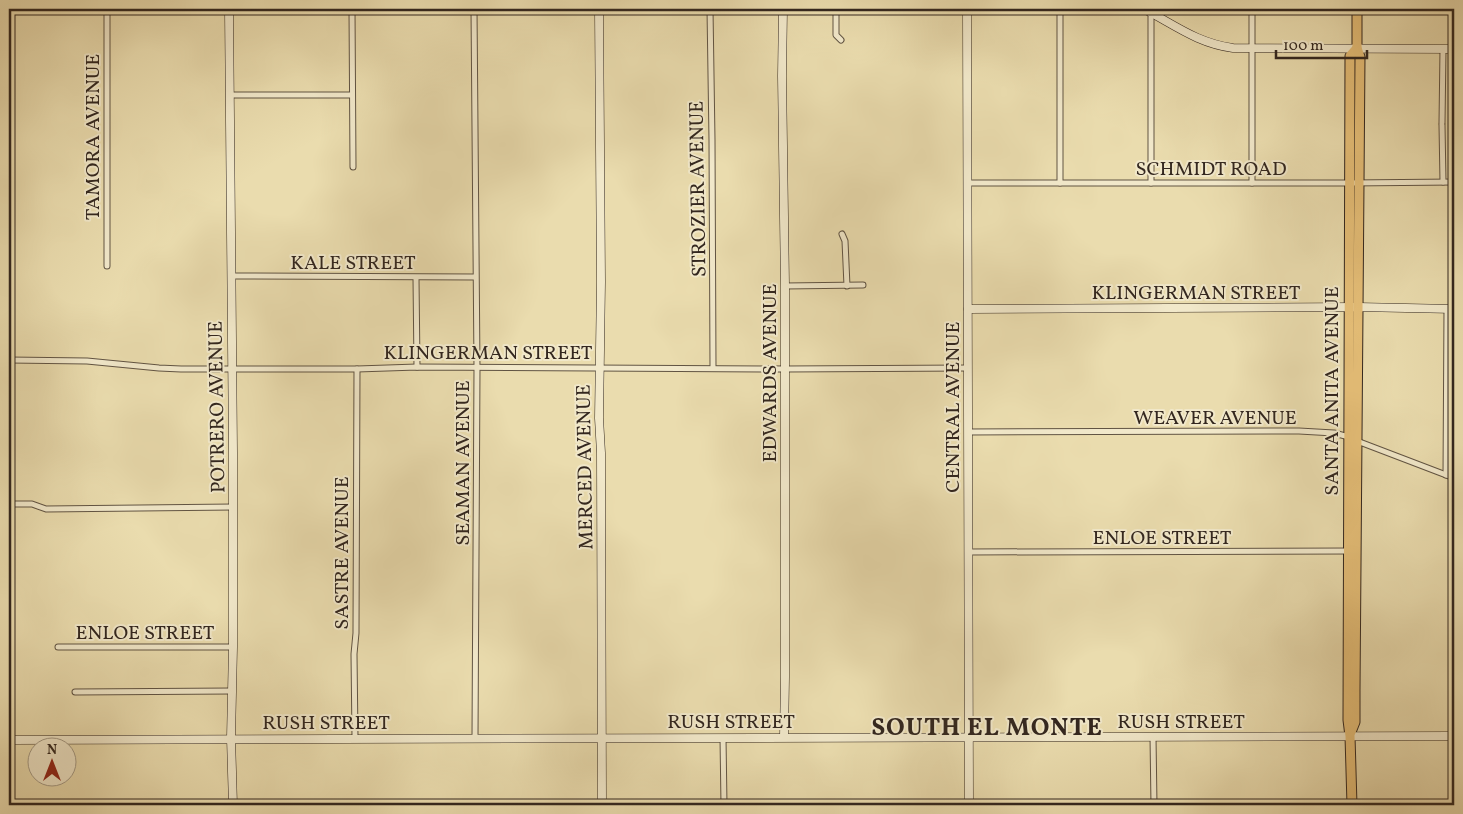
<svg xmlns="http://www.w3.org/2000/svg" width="1463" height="814" font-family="Vollkorn,serif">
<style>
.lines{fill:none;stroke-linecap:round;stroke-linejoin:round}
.street-casing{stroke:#615443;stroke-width:7}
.secondary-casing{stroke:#33271f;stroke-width:9}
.primary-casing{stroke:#33271f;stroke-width:11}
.street{stroke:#f1e8ca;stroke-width:5}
.secondary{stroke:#f1e8ca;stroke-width:8}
.primary{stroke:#e5be77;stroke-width:9}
.labels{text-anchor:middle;stroke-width:4;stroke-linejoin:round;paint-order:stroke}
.street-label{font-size:20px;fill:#33271f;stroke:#f1e8ca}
.district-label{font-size:25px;font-weight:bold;letter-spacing:1px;fill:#33271f;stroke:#f1e8ca}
</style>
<rect width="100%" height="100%" fill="#eadcae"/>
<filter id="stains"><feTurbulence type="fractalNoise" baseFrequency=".004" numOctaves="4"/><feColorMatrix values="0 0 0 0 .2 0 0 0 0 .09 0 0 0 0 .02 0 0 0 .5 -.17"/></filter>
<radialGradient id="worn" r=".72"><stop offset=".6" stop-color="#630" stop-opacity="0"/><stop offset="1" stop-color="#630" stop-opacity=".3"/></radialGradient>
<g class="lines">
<g class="street-casing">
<g id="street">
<polyline points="107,9 107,266"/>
<polyline points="352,9 353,167"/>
<polyline points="474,9 477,368 475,738"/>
<polyline points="710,9 712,140 713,368"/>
<polyline points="836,9 836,35 841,40"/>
<polyline points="1060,9 1060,183"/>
<polyline points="1252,9 1252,183"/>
<polyline points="1151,11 1151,183"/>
<polyline points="230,95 352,95"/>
<polyline points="1442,123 1443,49"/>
<polyline points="1442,125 1443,182"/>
<polyline points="967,183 1350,183 1454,182"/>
<polyline points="842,234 845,241 847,286"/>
<polyline points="231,276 475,277"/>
<polyline points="416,278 417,367"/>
<polyline points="785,286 863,285"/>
<polyline points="9,360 87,361 159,368 181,369 357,369 417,367 785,369 968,368"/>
<polyline points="968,432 1299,431 1334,433 1349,437"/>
<polyline points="1357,441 1454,478"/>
<polyline points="1446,475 1447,309"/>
<polyline points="9,504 32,504 46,509 233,507"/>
<polyline points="969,552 1351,551"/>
<polyline points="58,647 233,647"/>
<polyline points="75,692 232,691"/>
<polyline points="1153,737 1154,805"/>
<polyline points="355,738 354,654 356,633 357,369"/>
<polyline points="723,738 724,805"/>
</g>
</g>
<g class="secondary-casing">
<g id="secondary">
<polyline points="229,9 233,452 233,647 231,738 233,805"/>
<polyline points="599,9 601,282 599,418 601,453 602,805"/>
<polyline points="783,9 782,76 785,286 785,677 784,737"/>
<polyline points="967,9 969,805"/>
<path d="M1144 9C1175 25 1197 43 1233 48L1454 49"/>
<polyline points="968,309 1358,307 1454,309"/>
<polyline points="9,740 1454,736"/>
</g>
</g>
<g class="primary-casing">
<g id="primary">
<polyline points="1351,732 1355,722 1355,691 1360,57 1357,48 1357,9"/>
<polyline points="1352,805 1350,736 1348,720 1350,56 1357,48"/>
</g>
</g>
<use href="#street" class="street"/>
<use href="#secondary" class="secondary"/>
<use href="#primary" class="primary"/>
</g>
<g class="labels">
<g class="street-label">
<text transform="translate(92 137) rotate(-90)" y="7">TAMORA AVENUE</text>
<text x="1211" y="175">SCHMIDT ROAD</text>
<text transform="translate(697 189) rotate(-91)" y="7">STROZIER AVENUE</text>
<text x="353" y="269">KALE STREET</text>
<text x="1196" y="299">KLINGERMAN STREET</text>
<text x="488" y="359">KLINGERMAN STREET</text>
<text transform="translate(769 373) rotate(-90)" y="7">EDWARDS AVENUE</text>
<text transform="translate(1331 391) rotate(-90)" y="7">SANTA ANITA AVENUE</text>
<text transform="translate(216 407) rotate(-91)" y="7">POTRERO AVENUE</text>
<text transform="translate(952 407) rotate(-90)" y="7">CENTRAL AVENUE</text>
<text x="1215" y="424">WEAVER AVENUE</text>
<text transform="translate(462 463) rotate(-90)" y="7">SEAMAN AVENUE</text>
<text transform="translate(584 467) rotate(-91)" y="7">MERCED AVENUE</text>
<text x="1162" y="544">ENLOE STREET</text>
<text transform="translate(341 553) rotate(-90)" y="7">SASTRE AVENUE</text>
<text x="145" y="639">ENLOE STREET</text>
<text x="731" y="728">RUSH STREET</text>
<text x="1181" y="728">RUSH STREET</text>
<text x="326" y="729">RUSH STREET</text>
</g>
<g class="district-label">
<text x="987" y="735">SOUTH EL MONTE</text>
</g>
</g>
<rect width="1463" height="814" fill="none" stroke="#eadcae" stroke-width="30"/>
<rect x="10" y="10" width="1443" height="794" fill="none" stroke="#33271f" stroke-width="2.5"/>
<rect x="15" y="15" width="1433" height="784" fill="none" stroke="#33271f"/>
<g transform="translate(52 762)"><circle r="24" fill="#f1e8ca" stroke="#a59b86"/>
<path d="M0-4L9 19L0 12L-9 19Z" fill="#8f2418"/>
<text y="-8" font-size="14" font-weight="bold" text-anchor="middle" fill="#33271f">N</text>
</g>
<path d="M1276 50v8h91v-8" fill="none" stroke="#33271f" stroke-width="2.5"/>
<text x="1283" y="50" font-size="15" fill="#33271f" stroke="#f1e8ca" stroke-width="4" paint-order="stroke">100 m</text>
<rect width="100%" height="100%" filter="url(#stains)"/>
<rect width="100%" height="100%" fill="url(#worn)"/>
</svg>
